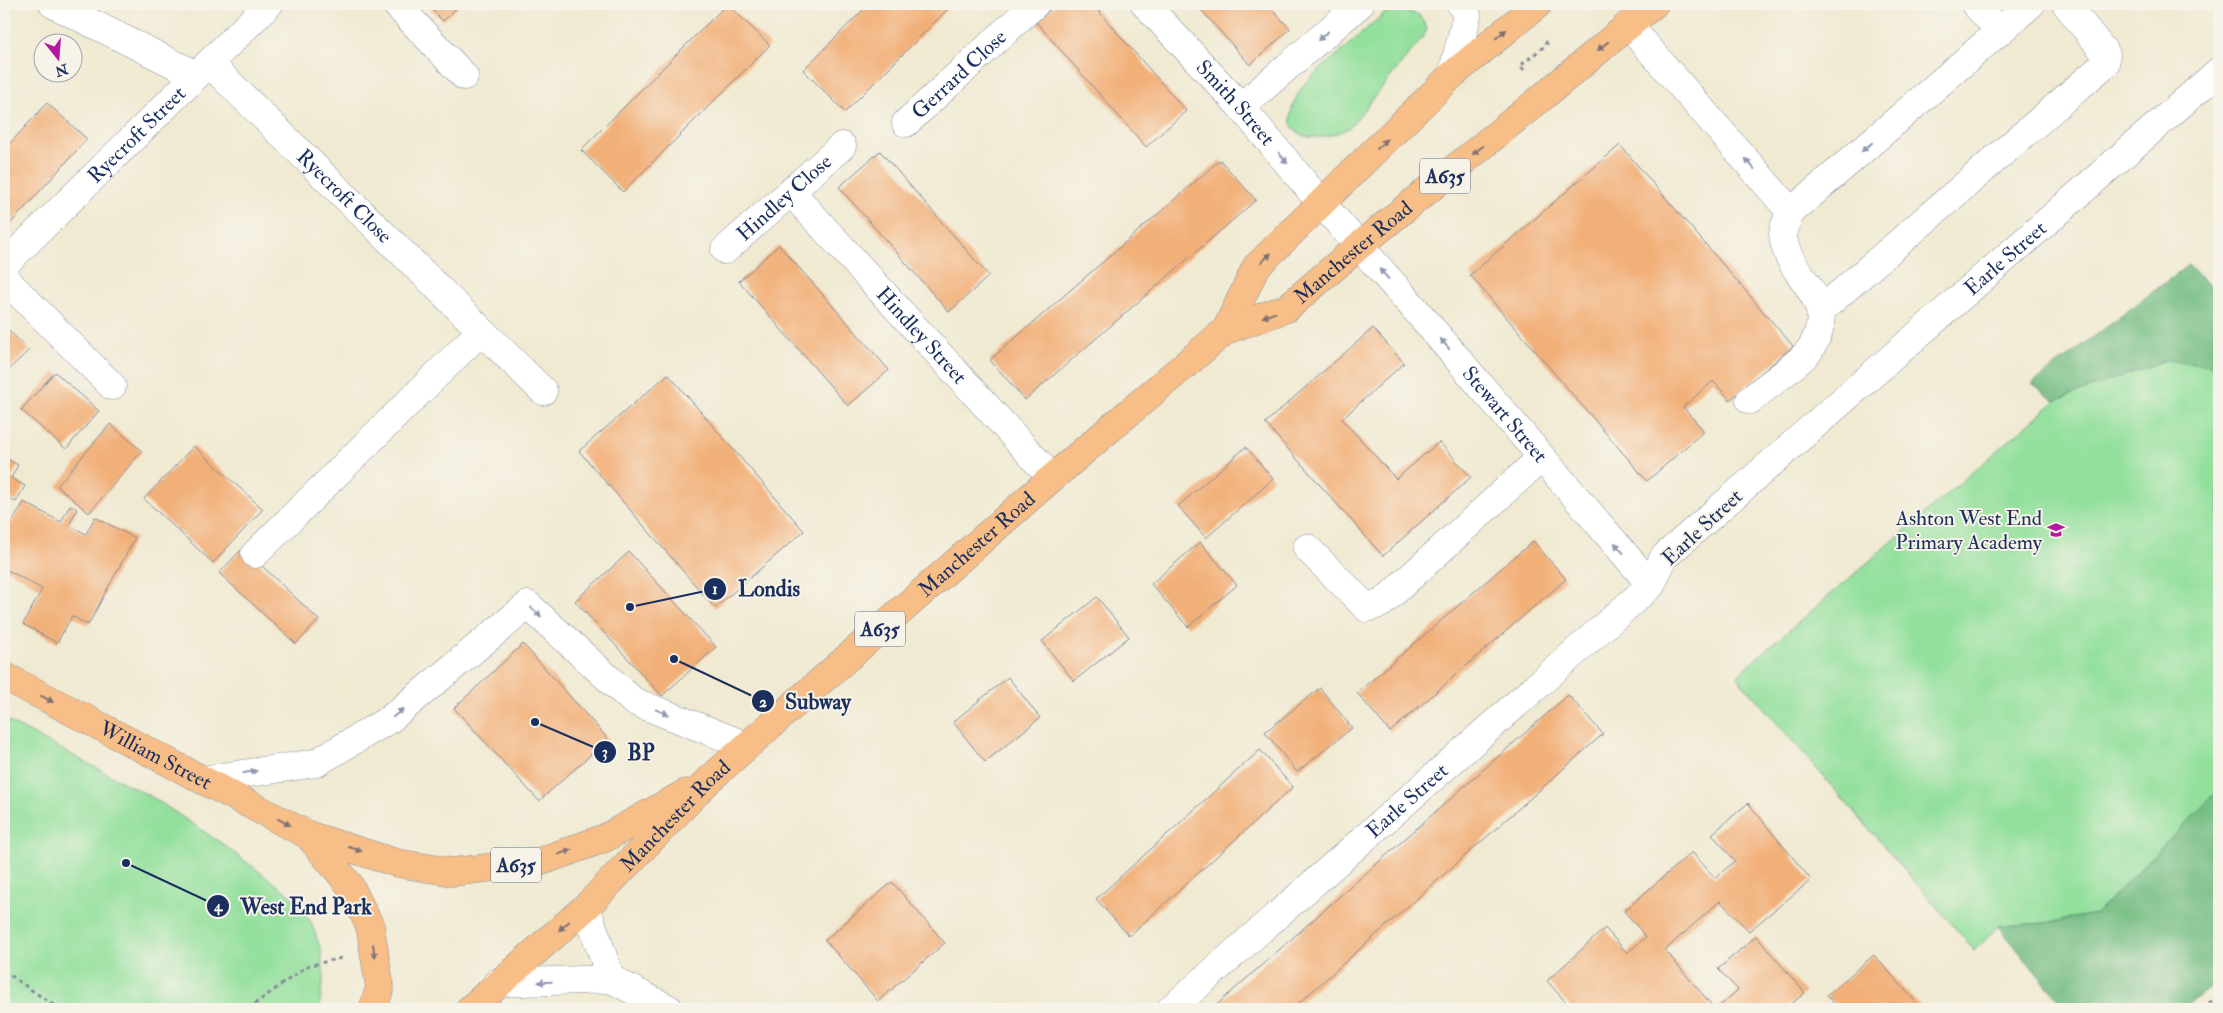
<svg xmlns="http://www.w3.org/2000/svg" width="2223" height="1013" font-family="'IM FELL Double Pica',serif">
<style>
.green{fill:#93e09d;stroke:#57887e}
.forest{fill:#76be84;stroke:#487671}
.building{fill:#f2b079}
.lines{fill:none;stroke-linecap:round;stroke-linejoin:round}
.minor-casing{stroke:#868c98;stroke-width:29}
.highway-casing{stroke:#868c98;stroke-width:29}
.path{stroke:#868c98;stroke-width:3;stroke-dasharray:4 4;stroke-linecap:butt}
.minor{stroke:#fff;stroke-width:28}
.highway{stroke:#f7be88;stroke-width:28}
.oneway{fill:#7e6f71}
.oneway2{fill:#8d97ae}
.labels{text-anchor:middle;stroke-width:4;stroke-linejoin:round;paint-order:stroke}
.shield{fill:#f7f3e8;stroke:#5d6a87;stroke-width:1}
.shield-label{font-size:20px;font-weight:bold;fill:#1b2f5e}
.street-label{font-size:21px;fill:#1b2f5e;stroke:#f7f3e8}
.poi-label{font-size:21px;fill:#1b2f5e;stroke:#f7f3e8;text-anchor:end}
.leader{fill:none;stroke:#1b2f5e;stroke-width:2}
.callout-dot{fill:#1b2f5e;stroke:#f7f3e8;stroke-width:2}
.mark-label{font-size:15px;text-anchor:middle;font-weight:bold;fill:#fff}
.callout-label{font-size:22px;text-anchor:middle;font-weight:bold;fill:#1b2f5e;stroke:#f7f3e8;stroke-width:4;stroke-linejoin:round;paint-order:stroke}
</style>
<rect width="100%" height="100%" fill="#f7f3e8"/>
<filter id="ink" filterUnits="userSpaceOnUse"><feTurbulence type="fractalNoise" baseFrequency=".02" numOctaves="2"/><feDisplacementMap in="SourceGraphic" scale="10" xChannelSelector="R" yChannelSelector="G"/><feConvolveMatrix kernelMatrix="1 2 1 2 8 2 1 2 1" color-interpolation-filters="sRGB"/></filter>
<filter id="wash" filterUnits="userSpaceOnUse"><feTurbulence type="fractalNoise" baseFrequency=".0096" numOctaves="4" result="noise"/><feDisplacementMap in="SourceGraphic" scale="20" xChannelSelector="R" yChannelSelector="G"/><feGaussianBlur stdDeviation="1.12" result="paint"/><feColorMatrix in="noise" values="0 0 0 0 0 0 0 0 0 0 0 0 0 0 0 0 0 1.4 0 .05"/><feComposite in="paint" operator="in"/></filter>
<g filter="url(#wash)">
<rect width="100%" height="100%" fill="#f0ead2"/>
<g class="green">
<path d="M1400 9 1419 15 1427 28 1424 36 1349 128C1302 151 1270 130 1306 82L1387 11Z"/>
<polygon points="2156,356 2211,365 2219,371 2219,790 2096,914 2046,923 1998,926 1975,951 1736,676 2055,401"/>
<polygon points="4,719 155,799 221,843 289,894 311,922 321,950 324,976 319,1009 4,1009"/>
</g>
<g class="forest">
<polygon points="2188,265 2219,294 2219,371 2211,365 2166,360 2055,401 2032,384"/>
<polygon points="2219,790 2219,980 2183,1009 2066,1009 1998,926 2046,923 2096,914"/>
</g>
<g id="blocks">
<g class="building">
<polygon points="426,4 461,4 443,21"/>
<polygon points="727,4 770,45 623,192 581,150"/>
<polygon points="869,4 953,4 845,112 803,70"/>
<polygon points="1057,4 1092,4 1186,111 1146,147 1036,22"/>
<polygon points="1196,4 1268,4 1290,29 1250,65"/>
<polygon points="47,103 87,139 4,231 4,150"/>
<polygon points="1620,145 1793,346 1730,400 1713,381 1683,407 1704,431 1647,481 1470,275"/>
<polygon points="880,151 989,276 949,312 839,187"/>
<polygon points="1220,160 1256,200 1025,400 990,360"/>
<polygon points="779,245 889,370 848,406 739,281"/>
<polygon points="4,326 29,350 4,374"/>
<polygon points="1373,328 1404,363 1342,419 1396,479 1439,442 1471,477 1383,556 1265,423"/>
<polygon points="55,372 99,411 66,449 21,410"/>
<polygon points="668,374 804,531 715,608 579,451"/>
<polygon points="110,424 142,451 89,513 57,486"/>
<polygon points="194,446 263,509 213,563 144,499"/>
<polygon points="1246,447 1273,479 1206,538 1178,506"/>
<polygon points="4,457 18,465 11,478 25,486 16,502 4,496"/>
<polygon points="24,502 61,522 70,505 77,509 69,525 86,534 95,517 135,538 88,625 72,616 57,643 23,624 42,589 4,568 4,520 11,524"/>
<polygon points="1533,541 1566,579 1390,732 1357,693"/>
<polygon points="1200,542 1237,585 1188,627 1151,584"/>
<polygon points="243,548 319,620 296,644 219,573"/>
<polygon points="629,552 716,647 662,696 575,601"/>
<polygon points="1097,597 1129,637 1074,681 1042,641"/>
<polygon points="523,644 608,739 539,801 454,708"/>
<polygon points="1008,677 1040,718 985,762 953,722"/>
<polygon points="1320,688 1352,728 1297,772 1265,732"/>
<polygon points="1568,695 1603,734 1292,1009 1212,1009"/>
<polygon points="1260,750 1293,787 1129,936 1096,899"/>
<polygon points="1748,803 1811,880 1749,931 1720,901 1665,950 1715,1009 1572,1009 1547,981 1605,928 1627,953 1646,937 1624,911 1692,852 1715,878 1735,861 1712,834"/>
<polygon points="892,882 945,943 878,1001 825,940"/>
<polygon points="1756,936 1805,993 1785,1009 1716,1009 1738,990 1718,969"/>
<polygon points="1874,955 1922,1009 1839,1009 1827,995"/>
</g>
</g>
</g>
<g filter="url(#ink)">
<use href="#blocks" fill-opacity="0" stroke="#868c98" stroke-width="1"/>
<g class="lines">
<g class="minor-casing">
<g id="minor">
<polyline points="53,4 196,75"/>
<polyline points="396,4 464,76"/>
<path id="s1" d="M1145 4 1241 107 1322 204 1409 302 1651 585"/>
<polyline points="1975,4 2000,31"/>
<polyline points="1628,25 1791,212 2031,4"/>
<path id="s2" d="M209 63 543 391"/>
<polyline points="1452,75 1467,16 1461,4"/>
<polyline points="1241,107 1360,4"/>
<path id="s3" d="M906 123 1035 4"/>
<path id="s4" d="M791 192 1052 478"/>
<path id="s5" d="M725 250 842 146"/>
<path id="s6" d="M4 265 269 4"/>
<polyline points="4,278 112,386"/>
<polyline points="1821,310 2105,64 2106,54 2066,4"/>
<path d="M1750 400C1764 388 1800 363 1809 351 1846 297 1784 279 1783 233 1783 227 1788 218 1791 212"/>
<polyline points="1307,548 1367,608 1382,603 1541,458"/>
<polyline points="255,554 481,331"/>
<polyline points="202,780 316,763 390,719 528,605 633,701 747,746"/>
<polyline points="586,907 611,979"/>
<polyline points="497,983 611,979 669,1009"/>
<path id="s7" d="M1171 1009 1651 585 1664 557 2219 71"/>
</g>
</g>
<g class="highway-casing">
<g id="highway">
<polyline points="1226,330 1256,267 1452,75 1538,4"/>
<path id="s8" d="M4 676 308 835 397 863 452 872 539 862 605 838 686 793"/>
<polyline points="308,835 349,884 370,926 380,988 373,1009"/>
<path id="s9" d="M470 1009 586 907 709 780 747 746 1052 478 1226 330 1287 308 1359 246 1545 95 1654 4"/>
</g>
</g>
<g class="path">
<polyline points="1524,70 1520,66 1547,44 1544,40"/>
<polyline points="4,971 59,1009"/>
<polyline points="248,1009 307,966 342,958"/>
<polyline points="2203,1009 2219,995"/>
</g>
<use href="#minor" class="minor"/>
<use href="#highway" class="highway"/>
</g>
<defs><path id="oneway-solid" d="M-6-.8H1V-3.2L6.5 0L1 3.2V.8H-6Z" transform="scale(1.25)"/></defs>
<g class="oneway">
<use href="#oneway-solid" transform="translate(1501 34) rotate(-40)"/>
<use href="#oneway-solid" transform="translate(1603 46) rotate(140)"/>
<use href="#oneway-solid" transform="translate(1382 144) rotate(-45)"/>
<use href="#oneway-solid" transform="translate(1478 150) rotate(141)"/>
<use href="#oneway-solid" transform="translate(1266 258) rotate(-44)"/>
<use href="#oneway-solid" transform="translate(1269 315) rotate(160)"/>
<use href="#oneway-solid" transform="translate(47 699) rotate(28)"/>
<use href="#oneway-solid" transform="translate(284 822) rotate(27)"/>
<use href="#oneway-solid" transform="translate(355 849) rotate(18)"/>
<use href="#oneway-solid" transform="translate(565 852) rotate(-20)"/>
<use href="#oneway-solid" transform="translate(564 926) rotate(139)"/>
<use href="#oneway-solid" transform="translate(374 951) rotate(82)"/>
</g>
<g class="oneway2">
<use href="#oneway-solid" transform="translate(1323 36) rotate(139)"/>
<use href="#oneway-solid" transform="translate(1867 147) rotate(140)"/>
<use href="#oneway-solid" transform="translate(1283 158) rotate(50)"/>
<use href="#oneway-solid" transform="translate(1750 164) rotate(-131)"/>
<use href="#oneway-solid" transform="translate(1384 274) rotate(-132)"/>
<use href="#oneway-solid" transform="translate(1445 344) rotate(-130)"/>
<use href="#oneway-solid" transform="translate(1619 548) rotate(-131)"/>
<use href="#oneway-solid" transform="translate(536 612) rotate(42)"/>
<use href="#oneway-solid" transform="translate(662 712) rotate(22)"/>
<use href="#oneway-solid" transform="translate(398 713) rotate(-40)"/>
<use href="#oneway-solid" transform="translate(250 772) rotate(-9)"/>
<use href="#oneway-solid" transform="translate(545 982) rotate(178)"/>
</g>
</g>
<defs>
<g id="school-bare" transform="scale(1.35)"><path d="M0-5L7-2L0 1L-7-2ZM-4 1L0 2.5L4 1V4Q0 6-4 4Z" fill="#b5179e" stroke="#f7f3e8" stroke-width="2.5" paint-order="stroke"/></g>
</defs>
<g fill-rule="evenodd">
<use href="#school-bare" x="2056" y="530"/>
</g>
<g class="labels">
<g class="shield">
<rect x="1420" y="158.5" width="50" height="35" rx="4"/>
<rect x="855" y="611.5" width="50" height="35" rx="4"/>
<rect x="491" y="847.5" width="50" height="35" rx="4"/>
</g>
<g class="shield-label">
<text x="1445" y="183">A635</text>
<text x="880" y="636">A635</text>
<text x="516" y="872">A635</text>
</g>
<g class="street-label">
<text dy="7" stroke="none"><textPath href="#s3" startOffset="72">Gerrard Close</textPath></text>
<text dy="7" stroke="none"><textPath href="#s1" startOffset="134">Smith Street</textPath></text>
<text dy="7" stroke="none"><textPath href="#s6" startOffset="186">Ryecroft Street</textPath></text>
<text dy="7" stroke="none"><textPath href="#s2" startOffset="190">Ryecroft Close</textPath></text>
<text dy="7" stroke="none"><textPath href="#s5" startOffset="79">Hindley Close</textPath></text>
<text dy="7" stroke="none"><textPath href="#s9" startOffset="1168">Manchester Road</textPath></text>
<text dy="7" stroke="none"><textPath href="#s7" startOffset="1125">Earle Street</textPath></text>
<text dy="7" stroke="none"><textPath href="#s4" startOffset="194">Hindley Street</textPath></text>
<text dy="7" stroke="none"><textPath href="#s1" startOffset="546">Stewart Street</textPath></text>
<text transform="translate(1702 527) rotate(-43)" y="7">Earle Street</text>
<text dy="7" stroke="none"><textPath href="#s9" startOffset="688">Manchester Road</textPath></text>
<text dy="7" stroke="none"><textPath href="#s8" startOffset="171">William Street</textPath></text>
<text dy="7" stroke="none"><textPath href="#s7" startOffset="315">Earle Street</textPath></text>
<text dy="7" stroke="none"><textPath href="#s9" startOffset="282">Manchester Road</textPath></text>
</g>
<g class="poi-label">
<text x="2042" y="525">Ashton West End<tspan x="2042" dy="24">Primary Academy</tspan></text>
</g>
</g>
<path class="leader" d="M630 607L715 589M674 659L763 701M535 722L605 752M126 863L218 906"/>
<g class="callout-dot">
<circle cx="630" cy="607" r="5"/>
<circle cx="674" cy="659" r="5"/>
<circle cx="535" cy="722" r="5"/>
<circle cx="126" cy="863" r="5"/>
<circle cx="715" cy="589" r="12"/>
<circle cx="763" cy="701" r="12"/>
<circle cx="605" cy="752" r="12"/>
<circle cx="218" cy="906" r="12"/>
</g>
<g class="mark-label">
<text x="715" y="594">1</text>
<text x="763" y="707">2</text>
<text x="605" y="757">3</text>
<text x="218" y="911">4</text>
</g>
<g class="callout-label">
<text x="769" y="596">Londis</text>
<text x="818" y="709">Subway</text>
<text x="641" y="760">BP</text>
<text x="306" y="914">West End Park</text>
</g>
<rect width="2223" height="1013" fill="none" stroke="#f7f3e8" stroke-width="20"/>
<g transform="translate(58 58) rotate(163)"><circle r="24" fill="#f7f3e8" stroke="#9fa5b1"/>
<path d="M0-4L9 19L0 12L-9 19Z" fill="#b5179e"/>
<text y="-8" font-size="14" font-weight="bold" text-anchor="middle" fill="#1b2f5e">N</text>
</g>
</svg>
